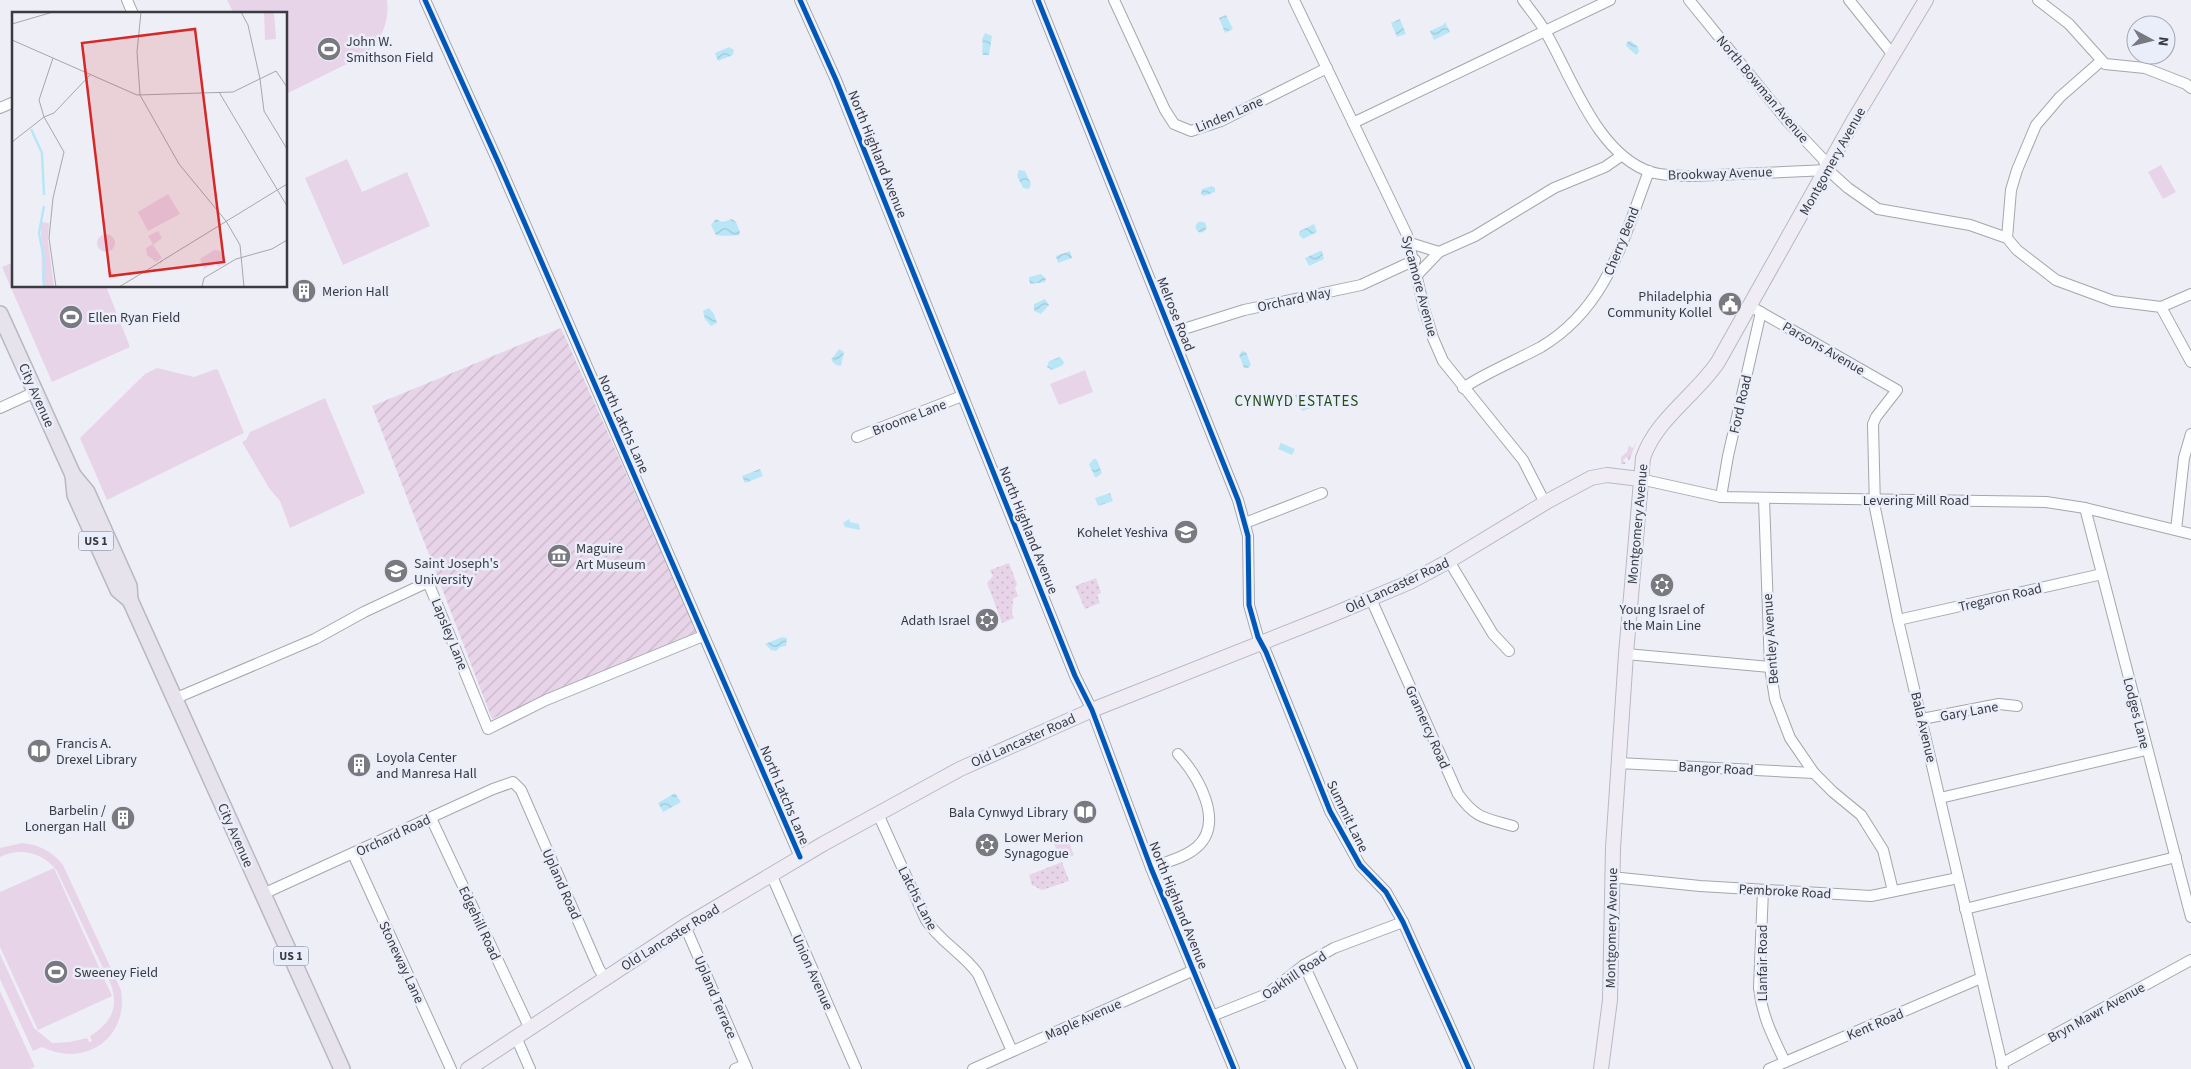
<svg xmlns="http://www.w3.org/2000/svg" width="2191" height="1069" font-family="'Source Sans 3',sans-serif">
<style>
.grass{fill:#e8d4e9}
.park{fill:url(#park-dots)}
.garden{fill:url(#garden-furrows)}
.water{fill:url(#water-waves)}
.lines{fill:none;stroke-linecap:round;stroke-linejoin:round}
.minor-casing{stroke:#a5a6ab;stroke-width:12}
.major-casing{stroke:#bab7c4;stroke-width:16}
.highway-casing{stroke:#bab7c4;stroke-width:18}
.minor{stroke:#fcfdfe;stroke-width:10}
.major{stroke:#efedf3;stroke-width:14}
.highway{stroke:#e6e3ed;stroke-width:15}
.cycleway-casing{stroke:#eaedfa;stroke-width:8}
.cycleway{stroke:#0057b8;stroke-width:5}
.labels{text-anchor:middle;stroke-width:5;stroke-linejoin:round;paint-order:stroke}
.shield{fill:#eaedfa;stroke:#6f7078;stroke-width:1}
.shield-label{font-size:12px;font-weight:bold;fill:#3a3b40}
.poi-label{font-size:14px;fill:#3a3b40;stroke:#eaedfa;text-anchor:start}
.street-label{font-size:14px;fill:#3a3b40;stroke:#eaedfa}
.neighbourhood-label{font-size:15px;letter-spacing:1px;fill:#204f16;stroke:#eaedfa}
.inset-river{fill:none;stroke:#b9e6f7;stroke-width:2.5}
.inset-road{fill:none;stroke:#a6a7ad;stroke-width:1}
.view{fill:#d62828;fill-opacity:0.15;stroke:#d62828;stroke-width:2.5}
.inset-edge{fill:none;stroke:#3a3b40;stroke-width:2.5}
</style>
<defs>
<pattern id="park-dots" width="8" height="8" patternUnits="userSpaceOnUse" patternTransform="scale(1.25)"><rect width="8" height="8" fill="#e8d4e9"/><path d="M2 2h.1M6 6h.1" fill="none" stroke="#c8b7c9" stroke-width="1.8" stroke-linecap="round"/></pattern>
<pattern id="garden-furrows" width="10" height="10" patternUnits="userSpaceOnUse" patternTransform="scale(1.25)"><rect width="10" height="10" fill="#e8d4e9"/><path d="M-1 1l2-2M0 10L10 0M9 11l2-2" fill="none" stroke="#c8b7c9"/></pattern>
<pattern id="water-waves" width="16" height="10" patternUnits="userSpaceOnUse" patternTransform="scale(1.25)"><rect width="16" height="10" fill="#b9e6f7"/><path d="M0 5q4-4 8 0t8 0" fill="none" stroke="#a0c6d5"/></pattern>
</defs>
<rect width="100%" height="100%" fill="#eeeff6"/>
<g class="grass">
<path d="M227 0H387C390 21 381 42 365 55L286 94V14H234Z"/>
<polygon points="347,159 362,192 407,172 430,226 343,265 305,178"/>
<polygon points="2161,165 2176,192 2163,199 2148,172"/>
<polygon points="14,262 14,286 106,286 130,347 52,382 2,267"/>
<polygon points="157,368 194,377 216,369 218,370 244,433 107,500 80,438 145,374"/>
<polygon points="1085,370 1093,392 1059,405 1050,384"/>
<polygon points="325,398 365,493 290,528 280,501 269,488 242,442 246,440 250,432"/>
<polygon points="1067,838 1074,855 1060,861 1054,843"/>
<path d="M22 843C40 845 52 851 63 865L121 990C129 1039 84 1068 42 1047L33 1051 0 979V954L34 1028 52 1043 70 1042 87 1038 89 1042 92 1041 90 1036C111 1023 119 1008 111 985L57 871C43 852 20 847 0 857V848Z"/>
<polygon points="54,868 112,996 38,1030 0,947 0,892"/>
<polygon points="0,991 35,1067 30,1069 0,1069"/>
</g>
<g class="park">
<polygon points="1009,563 1017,584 1015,588 1018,596 1013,599 1012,614 1014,618 1002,623 987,583 993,576 990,570"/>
<polygon points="1096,578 1101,593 1097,595 1100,603 1085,609 1075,586"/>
<polygon points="1062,862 1069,881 1042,890 1032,885 1029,875"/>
</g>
<g class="garden">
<polygon points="561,328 697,632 492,719 372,406"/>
<polygon points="1637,440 1629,461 1627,457 1623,460 1626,464 1621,464 1621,457 1627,452 1629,446 1633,448"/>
</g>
<g class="water">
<polygon points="1226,15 1233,29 1225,33 1219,18"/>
<polygon points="1400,19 1406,34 1397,37 1391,23"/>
<polygon points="1445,22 1450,32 1434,40 1430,31 1443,25"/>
<path d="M985 33 992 36 989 55H983C981 49 984 45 982 39Z"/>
<polygon points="1631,41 1638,47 1639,52 1636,55 1626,46 1627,42"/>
<polygon points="729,47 734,50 733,55 718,61 715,53"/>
<polygon points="1019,170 1025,171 1031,184 1029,189 1023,188 1017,176"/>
<polygon points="1212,186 1215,188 1215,192 1204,196 1201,194 1202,189"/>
<path d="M716 219 722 222 732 219 736 222 740 232 739 235C736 236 719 236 716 235L711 225Z"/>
<circle cx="1201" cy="227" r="5.5"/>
<polygon points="1314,224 1317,232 1303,239 1299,235 1300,231"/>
<polygon points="1070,251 1072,258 1058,263 1056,256"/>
<polygon points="1320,251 1322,251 1324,259 1309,266 1305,258"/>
<polygon points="1041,274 1046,279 1045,282 1030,284 1029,277"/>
<polygon points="1045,299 1049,305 1041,314 1034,311 1034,304"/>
<polygon points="709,308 714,314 717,323 711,326 705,319 703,311"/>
<polygon points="839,349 844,352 841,366 836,365 831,360"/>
<polygon points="1242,351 1246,352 1251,365 1248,368 1244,368 1239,355"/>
<polygon points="1060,357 1064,362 1063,365 1052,370 1047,367 1049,361"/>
<polygon points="1305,392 1311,408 1302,411 1295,395"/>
<polygon points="1281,443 1295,449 1292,455 1278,449"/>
<polygon points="1094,459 1097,460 1102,473 1097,477 1095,477 1089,464"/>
<polygon points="760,469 763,476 745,483 742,476"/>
<polygon points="1110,493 1113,501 1098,506 1095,498"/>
<polygon points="849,519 850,522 859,524 860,530 845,527 843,523"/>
<polygon points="782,637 787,638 786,646 780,647 776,651 771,650 765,644"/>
<polygon points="675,793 681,802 663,812 658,803"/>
</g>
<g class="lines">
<g class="minor-casing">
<g id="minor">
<polyline points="127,0 133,14"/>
<polyline points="425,0 499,164 800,857"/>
<polyline points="800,0 836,80 1075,676 1092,710 1151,868 1234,1069"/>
<polyline points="1038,0 1238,500 1248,536 1249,605 1258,637 1266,652 1330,811 1360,865 1386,892 1403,922 1469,1069"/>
<polyline points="1114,0 1165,110 1174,124 1191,131 1221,121 1327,68"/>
<polyline points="1294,0 1407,235 1424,308 1433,338 1443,361 1523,460 1545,503"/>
<path d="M1523 0C1530 10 1539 20 1545 31 1571 75 1597 155 1651 172 1664 176 1679 176 1693 176L1828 170"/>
<polyline points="1689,0 1788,122 1823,159 1828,170 1848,188 1878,209 1970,225 2007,238 2017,250 2056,280 2113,301 2161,307 2191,362"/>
<polyline points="1849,0 1893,55"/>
<polyline points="2038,0 2069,24 2105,64 2145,68 2186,84 2191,88"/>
<polyline points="0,108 14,102"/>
<polyline points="1353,123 1610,0"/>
<polyline points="2007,238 2011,190 2017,170 2036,125 2060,97 2101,61"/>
<polyline points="1410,243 1439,252"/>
<polyline points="1418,274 1439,252 1475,236 1554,188 1605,167 1621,156"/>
<polyline points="1750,306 1897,390 1876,417 1873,424 1875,508 1898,620 2003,1069"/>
<polyline points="2161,307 2191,294"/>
<polyline points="1171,333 1244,310 1361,285 1415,260"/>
<path d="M1463 388C1487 372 1515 361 1541 347 1608 307 1623 239 1649 171"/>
<polyline points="0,408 35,392"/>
<polyline points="857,437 962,396"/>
<polyline points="1640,479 1721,497 2046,502 2085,508 2191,534"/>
<polyline points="1721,497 1728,456 1761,312"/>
<polyline points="1764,499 1770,667 1775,699 1790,738 1814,773 1833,792 1861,815 1883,850 1893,891"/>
<polyline points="2085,508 2191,917"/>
<polyline points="1245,523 1322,493"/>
<polyline points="2176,530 2184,458 2191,434"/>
<polyline points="1449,561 1493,634 1509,651"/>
<path d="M1371 599 1458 794C1476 819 1485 818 1513 826"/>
<polyline points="1898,620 2102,574"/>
<polyline points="1626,654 1770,667"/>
<polyline points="174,699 315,639 364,612 428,582 488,729 546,700 703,636"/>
<polyline points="1922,719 1999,704 2017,706"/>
<polyline points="1618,763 1814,773"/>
<polyline points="1940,798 2146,750"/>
<path d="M878 814 926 920C940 942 963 953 978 974L1012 1051"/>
<polyline points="431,818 530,1029"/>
<polyline points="353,854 451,1069"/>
<path d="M1151 868C1165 862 1185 858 1197 847 1225 822 1198 776 1178 754"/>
<polyline points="771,874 856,1069"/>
<polyline points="1611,877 1700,886 1871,896 1958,878"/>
<path d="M1763 890 1759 988C1762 1016 1773 1037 1785 1062"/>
<polyline points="263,894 493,789 513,782 521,790 599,969 605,978"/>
<polyline points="1965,909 2176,857"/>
<polyline points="685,926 747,1069"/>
<polyline points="1304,965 1352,1069"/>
<polyline points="1212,1016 1267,994 1304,965 1334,948 1403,922"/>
<polyline points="516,1037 530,1069"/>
<polyline points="2001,1064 2191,960"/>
<polyline points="735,1069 745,1065"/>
<polyline points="973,1069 1194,970"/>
<polyline points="1769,1069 1981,978"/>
</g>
</g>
<g class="major-casing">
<g id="major">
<polyline points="468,1069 685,926 823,844 960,769 1092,710 1334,614 1410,582 1449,561 1548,501 1591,478 1607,475 1640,479"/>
<path d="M1601 1069 1610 1000 1613 848 1626 654 1643 458C1656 419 1696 395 1718 362L1855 118 1926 0"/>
</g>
</g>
<g class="highway-casing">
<g id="highway">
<polyline points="0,314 73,475 87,492 91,501 129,586 130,600 342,1069"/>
<polyline points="73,475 75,495 118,590 130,600"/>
</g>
</g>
<use href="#minor" class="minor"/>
<use href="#major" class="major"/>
<use href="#highway" class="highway"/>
<g class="cycleway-casing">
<g id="cycleway">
<polyline points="425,0 499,164 800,857"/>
<polyline points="800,0 836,80 1075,676 1092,710 1151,868 1234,1069"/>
<polyline points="1038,0 1238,500 1248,536 1249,605 1258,637 1266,652 1330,811 1360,865 1386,892 1403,922 1469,1069"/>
</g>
</g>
<use href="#cycleway" class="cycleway"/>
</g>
<defs>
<g id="stadium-disc" transform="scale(1.25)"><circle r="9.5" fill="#797a80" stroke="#eaedfa"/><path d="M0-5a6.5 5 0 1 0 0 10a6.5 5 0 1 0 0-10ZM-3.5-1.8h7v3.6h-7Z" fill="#fff"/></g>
<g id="building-disc" transform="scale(1.25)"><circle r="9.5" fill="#797a80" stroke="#eaedfa"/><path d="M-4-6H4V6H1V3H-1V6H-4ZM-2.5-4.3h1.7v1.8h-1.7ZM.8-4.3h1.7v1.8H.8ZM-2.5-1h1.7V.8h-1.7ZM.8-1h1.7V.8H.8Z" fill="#fff"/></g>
<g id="civic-disc" transform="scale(1.25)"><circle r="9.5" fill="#797a80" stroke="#eaedfa"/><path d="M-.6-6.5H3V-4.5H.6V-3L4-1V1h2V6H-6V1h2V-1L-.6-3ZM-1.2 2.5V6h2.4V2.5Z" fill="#fff"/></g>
<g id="school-disc" transform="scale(1.25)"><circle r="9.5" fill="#797a80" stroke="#eaedfa"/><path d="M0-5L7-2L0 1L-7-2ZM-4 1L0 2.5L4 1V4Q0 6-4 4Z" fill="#fff"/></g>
<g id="museum-disc" transform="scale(1.25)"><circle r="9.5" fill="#797a80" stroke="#eaedfa"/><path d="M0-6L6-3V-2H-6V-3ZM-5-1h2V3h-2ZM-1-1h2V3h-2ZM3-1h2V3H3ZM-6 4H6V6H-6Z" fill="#fff"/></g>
<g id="university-disc" transform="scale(1.25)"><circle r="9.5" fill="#797a80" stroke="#eaedfa"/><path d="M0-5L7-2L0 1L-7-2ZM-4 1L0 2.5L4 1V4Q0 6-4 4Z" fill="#fff"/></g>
<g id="synagogue-disc" transform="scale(1.25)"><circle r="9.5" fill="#797a80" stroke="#eaedfa"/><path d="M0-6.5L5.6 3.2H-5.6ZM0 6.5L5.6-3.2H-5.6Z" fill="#fff"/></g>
<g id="library-disc" transform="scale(1.25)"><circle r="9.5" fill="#797a80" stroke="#eaedfa"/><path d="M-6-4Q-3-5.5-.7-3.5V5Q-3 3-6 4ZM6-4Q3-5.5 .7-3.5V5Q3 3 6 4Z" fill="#fff"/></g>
</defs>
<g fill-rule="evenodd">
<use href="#stadium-disc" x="329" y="49"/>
<use href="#building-disc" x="304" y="291"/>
<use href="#civic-disc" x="1730" y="304"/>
<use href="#stadium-disc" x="71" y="317"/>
<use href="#school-disc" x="1186" y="532"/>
<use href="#museum-disc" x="559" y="556"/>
<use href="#university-disc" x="396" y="571"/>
<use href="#synagogue-disc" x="1662" y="585"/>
<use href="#synagogue-disc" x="987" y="620"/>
<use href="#library-disc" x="39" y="751"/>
<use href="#building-disc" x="359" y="765"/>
<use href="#library-disc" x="1085" y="812"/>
<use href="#building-disc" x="123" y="818"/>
<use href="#synagogue-disc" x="987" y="845"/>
<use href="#stadium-disc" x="56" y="972"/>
</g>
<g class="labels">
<g class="shield">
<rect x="78.5" y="531.5" width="35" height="19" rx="4"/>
<rect x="273.5" y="946.5" width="35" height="19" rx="4"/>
</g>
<g class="shield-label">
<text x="96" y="545">US 1</text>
<text x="291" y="960">US 1</text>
</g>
<g class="poi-label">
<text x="346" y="46">John W.<tspan x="346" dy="16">Smithson Field</tspan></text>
<text x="322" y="296">Merion Hall</text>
<text x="1712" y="301" text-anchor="end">Philadelphia<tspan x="1712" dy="16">Community Kollel</tspan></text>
<text x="88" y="322">Ellen Ryan Field</text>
<text x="1168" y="537" text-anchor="end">Kohelet Yeshiva</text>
<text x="576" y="553">Maguire<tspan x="576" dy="16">Art Museum</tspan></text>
<text x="414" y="568">Saint Joseph's<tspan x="414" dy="16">University</tspan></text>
<text x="1662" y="614" text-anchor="middle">Young Israel of<tspan x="1662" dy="16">the Main Line</tspan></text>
<text x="970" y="625" text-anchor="end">Adath Israel</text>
<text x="56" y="748">Francis A.<tspan x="56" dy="16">Drexel Library</tspan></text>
<text x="376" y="762">Loyola Center<tspan x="376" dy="16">and Manresa Hall</tspan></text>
<text x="106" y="815" text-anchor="end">Barbelin /<tspan x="106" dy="16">Lonergan Hall</tspan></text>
<text x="1068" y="817" text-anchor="end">Bala Cynwyd Library</text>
<text x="1004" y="842">Lower Merion<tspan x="1004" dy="16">Synagogue</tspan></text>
<text x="74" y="977">Sweeney Field</text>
</g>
<g class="street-label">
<text transform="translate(1763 89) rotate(50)" y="5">North Bowman Avenue</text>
<text transform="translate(1229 114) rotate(-23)" y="5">Linden Lane</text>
<text transform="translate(878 154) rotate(68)" y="5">North Highland Avenue</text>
<text transform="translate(1832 161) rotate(-61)" y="5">Montgomery Avenue</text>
<text transform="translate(1720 173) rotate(-2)" y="5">Brookway Avenue</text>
<text transform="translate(1621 241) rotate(-68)" y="5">Cherry Bend</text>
<text transform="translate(1420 286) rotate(75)" y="5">Sycamore Avenue</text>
<text transform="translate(1294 299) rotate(-12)" y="5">Orchard Way</text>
<text transform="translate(1176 314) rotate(68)" y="5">Melrose Road</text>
<text transform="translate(1824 348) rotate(30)" y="5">Parsons Avenue</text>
<text transform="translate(37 395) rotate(66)" y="5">City Avenue</text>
<text transform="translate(1740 404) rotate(-77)" y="5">Ford Road</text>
<text transform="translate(909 417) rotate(-21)" y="5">Broome Lane</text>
<text transform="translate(624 424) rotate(66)" y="5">North Latchs Lane</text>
<text x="1916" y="505">Levering Mill Road</text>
<text transform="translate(1637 524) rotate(-85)" y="5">Montgomery Avenue</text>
<text transform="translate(1029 530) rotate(68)" y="5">North Highland Avenue</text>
<text transform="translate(1397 585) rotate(-25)" y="5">Old Lancaster Road</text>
<text transform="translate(2000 597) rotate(-13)" y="5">Tregaron Road</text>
<text transform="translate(450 634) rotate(68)" y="5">Lapsley Lane</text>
<text transform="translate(1770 639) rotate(-94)" y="5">Bentley Avenue</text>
<text transform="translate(1969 711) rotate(-10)" y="5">Gary Lane</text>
<text transform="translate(2137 713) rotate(76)" y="5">Lodges Lane</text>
<text transform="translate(1428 727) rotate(66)" y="5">Gramercy Road</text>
<text transform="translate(1924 727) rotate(77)" y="5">Bala Avenue</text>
<text transform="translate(1023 740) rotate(-24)" y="5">Old Lancaster Road</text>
<text transform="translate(1716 768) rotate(3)" y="5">Bangor Road</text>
<text transform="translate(785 795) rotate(67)" y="5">North Latchs Lane</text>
<text transform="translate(1348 816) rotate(64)" y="5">Summit Lane</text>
<text transform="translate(236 835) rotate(66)" y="5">City Avenue</text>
<text transform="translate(393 835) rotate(-25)" y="5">Orchard Road</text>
<text transform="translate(562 884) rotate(66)" y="5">Upland Road</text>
<text transform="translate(1785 891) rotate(3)" y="5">Pembroke Road</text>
<text transform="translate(918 898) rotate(63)" y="5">Latchs Lane</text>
<text transform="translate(1179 905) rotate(68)" y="5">North Highland Avenue</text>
<text transform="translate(480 923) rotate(65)" y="5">Edgehill Road</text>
<text transform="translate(1611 928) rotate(-89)" y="5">Montgomery Avenue</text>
<text transform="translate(670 937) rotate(-32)" y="5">Old Lancaster Road</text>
<text transform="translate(402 962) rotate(65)" y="5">Stoneway Lane</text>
<text transform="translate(1762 963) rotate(-90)" y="5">Llanfair Road</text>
<text transform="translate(813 972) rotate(66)" y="5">Union Avenue</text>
<text transform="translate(1294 975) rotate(-34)" y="5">Oakhill Road</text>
<text transform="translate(716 997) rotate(67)" y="5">Upland Terrace</text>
<text transform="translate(2096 1012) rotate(-29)" y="5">Bryn Mawr Avenue</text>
<text transform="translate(1083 1019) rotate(-24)" y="5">Maple Avenue</text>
<text transform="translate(1875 1024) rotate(-23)" y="5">Kent Road</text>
</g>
<g class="neighbourhood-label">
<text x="1297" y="406">CYNWYD ESTATES</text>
</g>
</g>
<g transform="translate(12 12)">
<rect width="275" height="275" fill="#eeeff6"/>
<path d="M146 219 150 226 141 233 150 246 144 250 135 243 134 236 141 232 136 224ZM85 231a9 9 0 1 1 18 0a9 9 0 1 1-18 0ZM202 238 208 239 214 251 206 255 203 251 192 257 188 247Z" fill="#e8d4e9"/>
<path d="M262 0 264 27 253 28 252 1ZM29 210 37 211 36 229 42 275H32L30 266Z" fill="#e8d4e9"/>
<path d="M156 182 168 202 136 219 126 200Z" fill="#e8d4e9"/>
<path class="inset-river" d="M19 117 30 141 32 183M32 194 27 221 33 252 31 258 32 275"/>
<path class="inset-road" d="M229 0 236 13 248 67M0 12 41 0M0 28 125 83 221 80 264 59 275 75M41 46 27 88 32 105 52 140 41 186 37 226 44 275M248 67 252 99 275 137M207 80 275 194M128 83 125 40 129 0M128 83 167 152 214 209M0 130 32 105 42 101 79 62M214 209 228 233 232 275M148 250 275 172M107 275 150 249M190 275 192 266 224 247 260 237 275 228"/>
<path class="view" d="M183 17 212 250 98 264 70 31Z"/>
<rect width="275" height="275" class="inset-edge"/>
</g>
<g transform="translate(2151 40) rotate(97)"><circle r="24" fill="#eaedfa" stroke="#a4a6b0"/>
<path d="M0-4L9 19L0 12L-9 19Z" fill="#797a80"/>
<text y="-8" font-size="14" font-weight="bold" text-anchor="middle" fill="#3a3b40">N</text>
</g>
</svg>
